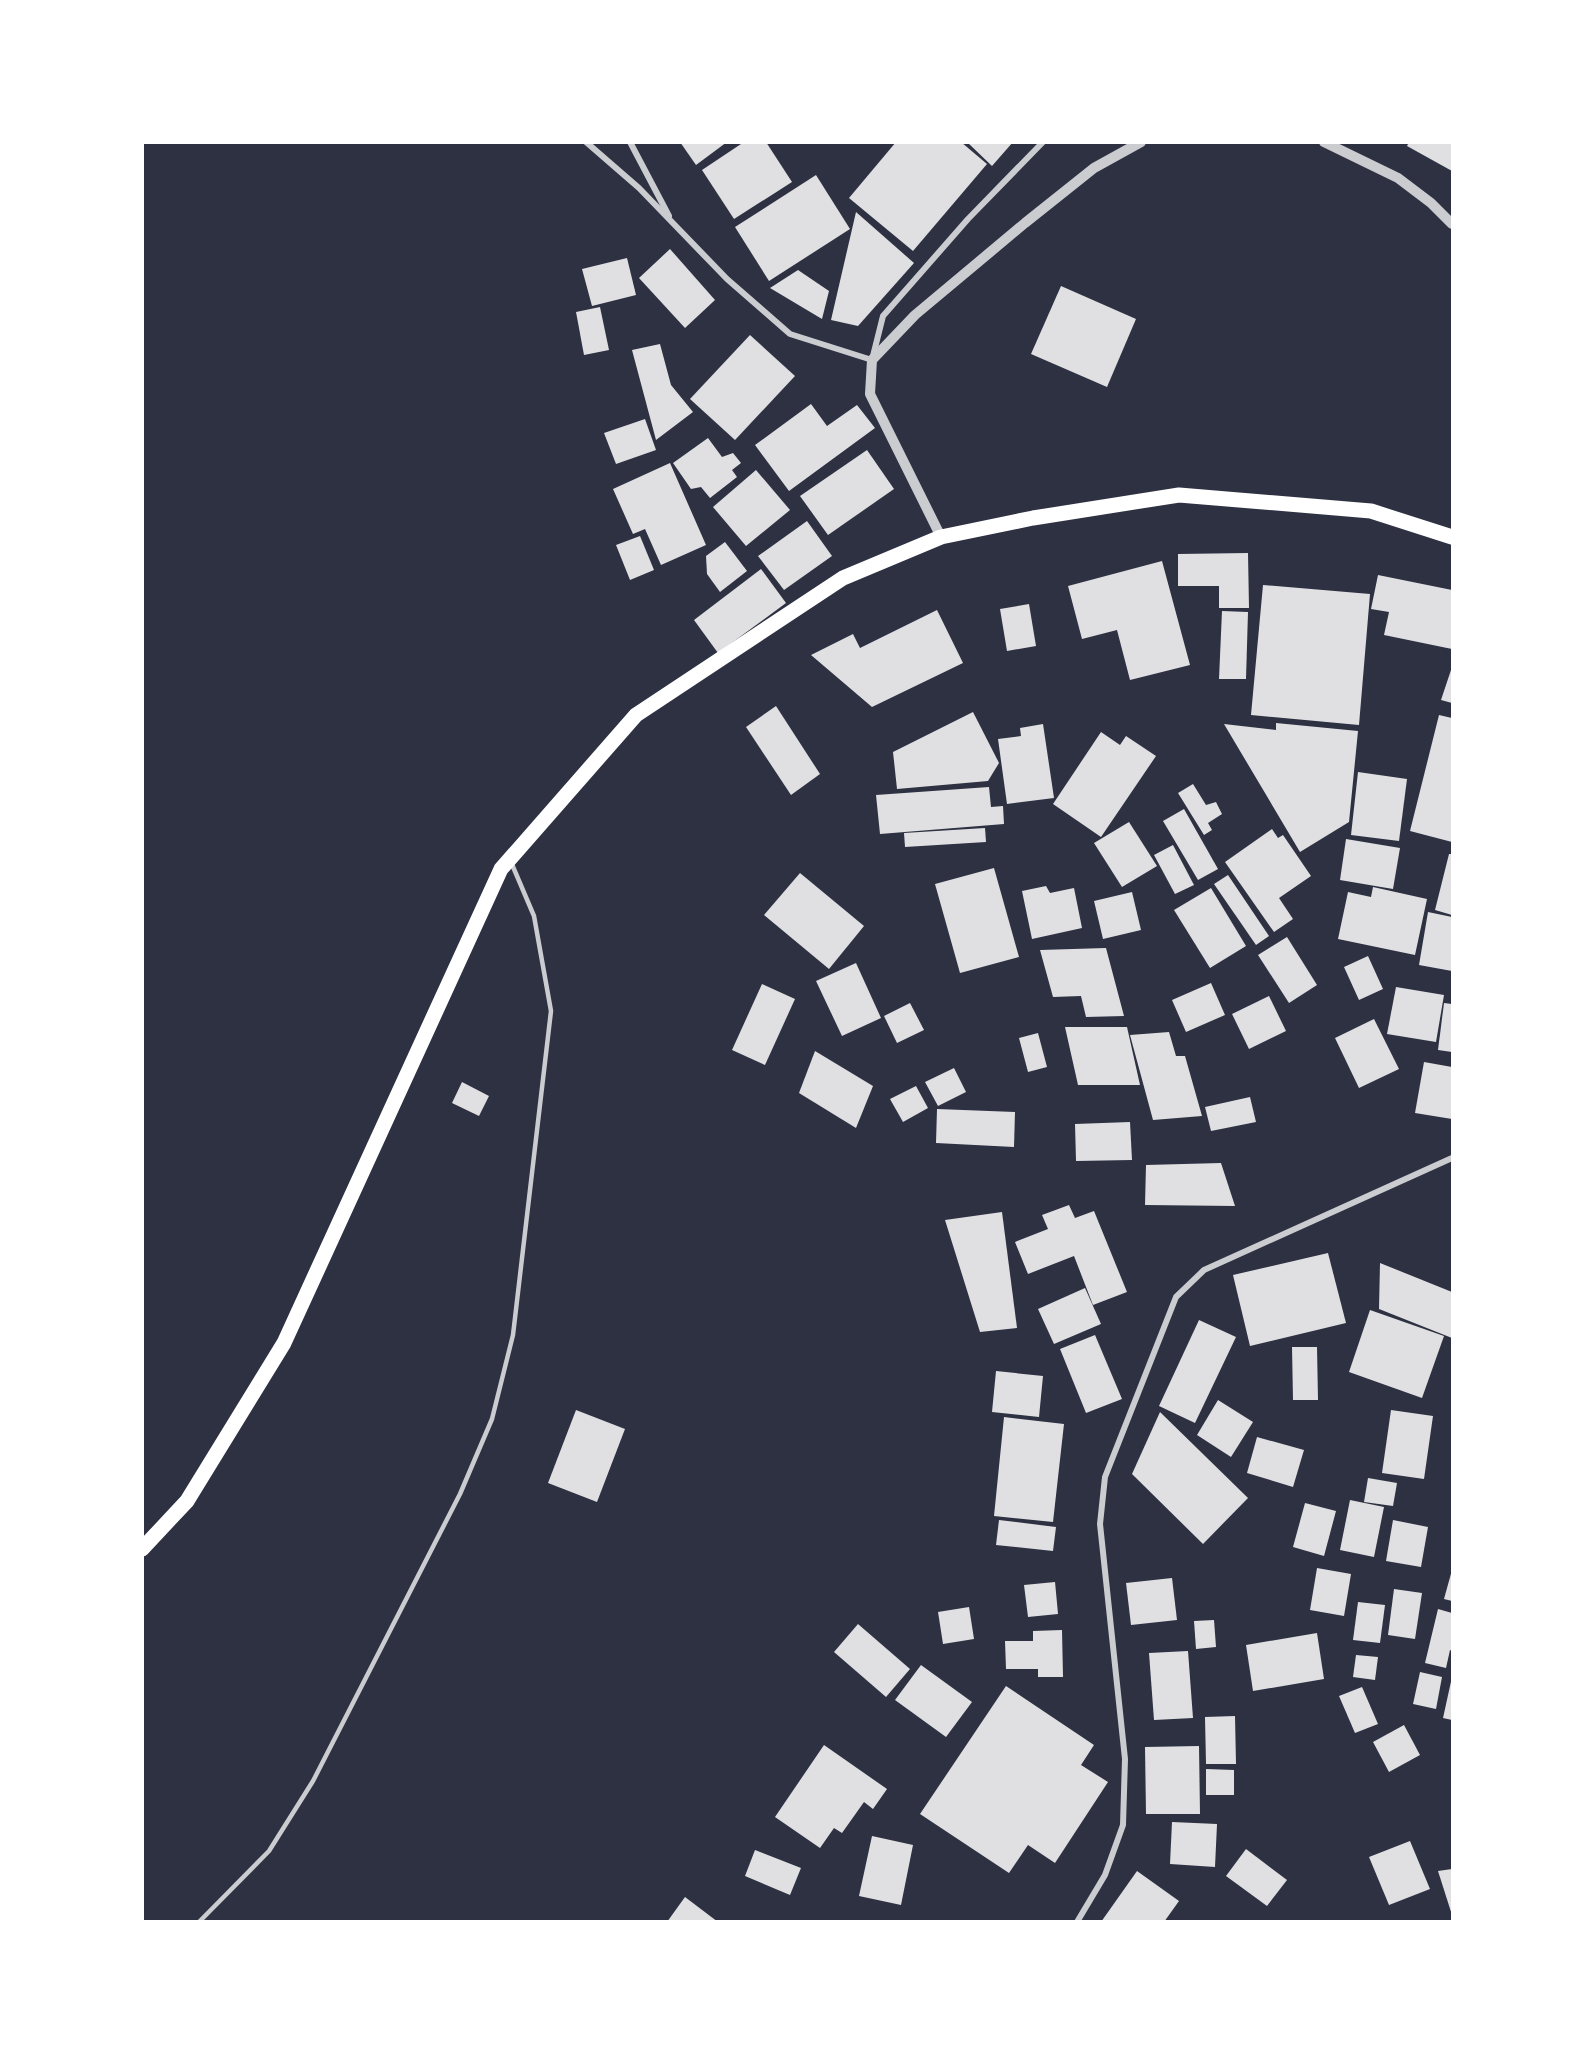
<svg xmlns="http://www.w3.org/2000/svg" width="1595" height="2064" font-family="Ubuntu,sans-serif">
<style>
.building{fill:#e0e0e3}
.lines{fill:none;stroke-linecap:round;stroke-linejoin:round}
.service{stroke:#caccd0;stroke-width:4.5}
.minor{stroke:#caccd0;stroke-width:6}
.tertiary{stroke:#caccd0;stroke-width:10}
.primary{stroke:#fff;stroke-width:15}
</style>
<rect width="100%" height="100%" fill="#2d3142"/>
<g class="building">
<polygon points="680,142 727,142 696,165"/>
<polygon points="744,142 766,142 792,182 734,219 702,170"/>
<polygon points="896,142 961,142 987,164 913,251 849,198"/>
<polygon points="967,142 1013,142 992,166"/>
<polygon points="1409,142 1452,142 1452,171 1407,146"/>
<polygon points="816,175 850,229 769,281 735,227"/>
<polygon points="856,212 914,263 858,326 831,320"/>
<polygon points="670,249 715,300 685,328 639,278"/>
<polygon points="627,258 636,295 592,306 582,269"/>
<polygon points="798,270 829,291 822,319 770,288"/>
<polygon points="1061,286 1136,319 1107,387 1031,354"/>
<polygon points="600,307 609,350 584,355 576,312"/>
<polygon points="750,335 795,376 735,440 690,399"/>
<polygon points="660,344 671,385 693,412 656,440 632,350"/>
<polygon points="811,404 827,426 857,405 875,428 789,491 755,445"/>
<polygon points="645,419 656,450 616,464 604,433"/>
<polygon points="708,438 722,457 733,453 741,463 732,470 737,477 710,498 701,487 691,489 673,463"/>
<polygon points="867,450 894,489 828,535 800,496"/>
<polygon points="670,463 706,545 661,565 645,529 633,534 613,489"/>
<polygon points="756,470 790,510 746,546 713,507"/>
<polygon points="807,521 832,556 784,590 758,556"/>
<polygon points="640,536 654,570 630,580 616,545"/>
<polygon points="725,542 747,571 720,592 707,574 706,556"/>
<polygon points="1248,553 1249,608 1219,608 1219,586 1178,586 1178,554"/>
<polygon points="1162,561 1190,665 1130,680 1117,630 1082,639 1068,586"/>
<polygon points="761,569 786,603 718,653 694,620"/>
<polygon points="1378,575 1452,590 1452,649 1384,635 1389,612 1371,609"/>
<polygon points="1263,585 1370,594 1359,725 1251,715"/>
<polygon points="1029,604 1036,646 1007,651 1000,609"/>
<polygon points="937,610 963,663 872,707 811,655 853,634 860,648"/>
<polygon points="1222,611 1248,612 1246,679 1219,679"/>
<polygon points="1452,667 1452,703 1441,700"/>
<polygon points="776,706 820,774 791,795 746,727"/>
<polygon points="973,712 999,763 988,781 897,789 893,752"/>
<polygon points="1439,715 1452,718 1452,842 1410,831"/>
<polygon points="1276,723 1358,731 1349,822 1300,852 1224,724 1276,730"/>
<polygon points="1043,724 1054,798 1007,804 998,739 1021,736 1020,728"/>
<polygon points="1101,732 1120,745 1126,736 1156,756 1101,837 1053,804"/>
<polygon points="1358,772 1407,779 1399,841 1351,835"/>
<polygon points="1193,784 1206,805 1216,802 1222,814 1208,823 1212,830 1204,835 1178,793"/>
<polygon points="989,787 991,807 1003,806 1004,824 880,834 876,795"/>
<polygon points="1184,809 1218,869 1198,880 1163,821"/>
<polygon points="1129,822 1157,866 1122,887 1094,843"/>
<polygon points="985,828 986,842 905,847 904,833"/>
<polygon points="1272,829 1278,838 1283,835 1311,876 1279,898 1293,919 1274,932 1225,862"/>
<polygon points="1346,839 1400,848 1393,889 1340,880"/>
<polygon points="1173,845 1194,885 1175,894 1154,855"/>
<polygon points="1449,854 1452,854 1452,915 1435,910"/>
<polygon points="994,868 1019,957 960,973 935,884"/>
<polygon points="800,873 864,926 829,969 764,915"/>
<polygon points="1228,875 1269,936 1256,945 1214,884"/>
<polygon points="1046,886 1050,893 1074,888 1082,928 1032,939 1022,891"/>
<polygon points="1373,887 1427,899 1415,955 1338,939 1348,892 1371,897"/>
<polygon points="1211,888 1246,946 1210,968 1174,910"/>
<polygon points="1132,892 1141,930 1103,939 1094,901"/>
<polygon points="1428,912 1452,917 1452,971 1419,965"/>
<polygon points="1287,937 1317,985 1289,1003 1258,955"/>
<polygon points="1106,948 1124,1016 1086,1017 1081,996 1053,997 1040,950"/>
<polygon points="1368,956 1383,989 1359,1000 1344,967"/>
<polygon points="856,963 881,1018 842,1036 816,981"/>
<polygon points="1211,983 1225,1015 1186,1032 1172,1000"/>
<polygon points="762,984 795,999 765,1065 732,1050"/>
<polygon points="1396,987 1444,995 1436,1042 1387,1034"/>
<polygon points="1269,996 1286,1031 1249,1049 1232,1014"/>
<polygon points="910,1003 924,1030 897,1043 884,1016"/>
<polygon points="1444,1003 1452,1004 1452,1052 1438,1050"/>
<polygon points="1374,1019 1399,1069 1359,1088 1335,1038"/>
<polygon points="1065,1027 1127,1027 1140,1085 1078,1085"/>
<polygon points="1169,1032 1176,1056 1185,1056 1202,1116 1153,1120 1130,1035"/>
<polygon points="1038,1033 1047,1067 1028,1072 1019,1038"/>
<polygon points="815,1051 873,1086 856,1128 799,1093"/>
<polygon points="1424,1062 1452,1067 1452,1119 1415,1113"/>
<polygon points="954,1068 966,1092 938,1106 925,1082"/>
<polygon points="462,1082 489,1096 479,1116 452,1103"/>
<polygon points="916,1086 928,1108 903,1122 890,1099"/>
<polygon points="1250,1097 1256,1122 1211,1131 1205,1107"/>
<polygon points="937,1109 1015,1112 1014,1147 936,1143"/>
<polygon points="1130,1122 1132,1160 1076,1161 1075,1124"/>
<polygon points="1221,1163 1235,1206 1145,1205 1146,1165"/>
<polygon points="1069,1205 1075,1218 1094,1211 1127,1292 1093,1305 1074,1256 1028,1274 1015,1242 1048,1229 1042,1215"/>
<polygon points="1002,1212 1017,1328 980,1332 945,1220"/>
<polygon points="1328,1253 1346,1323 1250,1346 1233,1275"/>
<polygon points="1380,1263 1452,1292 1452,1338 1379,1309"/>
<polygon points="1085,1288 1101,1324 1054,1344 1038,1309"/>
<polygon points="1370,1310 1444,1336 1422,1398 1349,1372"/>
<polygon points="1199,1320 1236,1337 1195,1423 1159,1406"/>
<polygon points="1095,1335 1122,1399 1086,1413 1060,1349"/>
<polygon points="1292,1347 1317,1347 1318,1400 1293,1400"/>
<polygon points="996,1371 1043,1376 1039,1417 992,1412"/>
<polygon points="1218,1400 1253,1422 1231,1457 1197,1435"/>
<polygon points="576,1410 625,1429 597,1502 548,1483"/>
<polygon points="1391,1410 1433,1416 1424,1479 1382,1473"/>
<polygon points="1160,1412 1248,1498 1203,1544 1132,1474"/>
<polygon points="1004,1417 1064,1424 1053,1522 994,1516"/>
<polygon points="1257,1437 1304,1450 1293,1487 1247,1473"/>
<polygon points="1368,1478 1397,1483 1393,1506 1364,1502"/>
<polygon points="1350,1500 1384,1507 1374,1557 1340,1550"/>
<polygon points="1305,1503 1336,1511 1324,1556 1293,1547"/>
<polygon points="999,1520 1056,1527 1053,1551 996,1545"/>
<polygon points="1393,1520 1428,1527 1421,1567 1386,1561"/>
<polygon points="1317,1568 1351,1574 1344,1616 1310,1610"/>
<polygon points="1452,1570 1452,1601 1444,1599"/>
<polygon points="1172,1578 1177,1620 1131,1625 1126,1583"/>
<polygon points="1055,1582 1058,1614 1028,1617 1024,1585"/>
<polygon points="1394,1589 1422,1593 1415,1639 1388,1635"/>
<polygon points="1358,1602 1385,1605 1380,1643 1353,1640"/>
<polygon points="969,1607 974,1639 943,1644 938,1612"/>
<polygon points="1438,1609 1452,1613 1452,1651 1450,1650 1446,1668 1425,1663"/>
<polygon points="1214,1620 1216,1647 1196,1649 1194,1621"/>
<polygon points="858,1624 910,1669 886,1697 834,1652"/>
<polygon points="1062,1630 1063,1677 1038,1677 1038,1669 1006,1669 1005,1641 1033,1641 1033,1631"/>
<polygon points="1317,1633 1324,1679 1253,1691 1246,1645"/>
<polygon points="1188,1651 1193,1718 1154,1720 1149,1653"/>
<polygon points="1356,1655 1378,1657 1375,1680 1353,1677"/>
<polygon points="921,1665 972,1702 946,1737 895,1700"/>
<polygon points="1420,1672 1442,1677 1436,1709 1413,1704"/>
<polygon points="1452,1677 1452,1720 1443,1718"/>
<polygon points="1006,1686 1094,1745 1081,1765 1108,1782 1055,1863 1028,1845 1009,1873 920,1814"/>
<polygon points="1362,1687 1378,1724 1355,1733 1339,1696"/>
<polygon points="1235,1716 1236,1764 1206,1764 1205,1717"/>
<polygon points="1404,1725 1420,1755 1389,1772 1373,1742"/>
<polygon points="824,1745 887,1789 873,1809 864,1802 842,1833 834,1828 820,1848 775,1817"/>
<polygon points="1199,1746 1200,1814 1146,1814 1145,1747"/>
<polygon points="1206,1769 1234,1770 1234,1795 1206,1795"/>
<polygon points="1172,1822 1217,1824 1215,1867 1170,1864"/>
<polygon points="872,1836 913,1845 901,1905 859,1896"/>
<polygon points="1410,1841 1430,1889 1389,1905 1369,1857"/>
<polygon points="1246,1849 1287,1880 1267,1906 1226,1876"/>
<polygon points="755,1850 801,1868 790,1895 745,1876"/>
<polygon points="1452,1869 1452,1915 1438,1871"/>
<polygon points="1137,1871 1179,1901 1164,1922 1101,1922"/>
<polygon points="685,1897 718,1922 667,1922"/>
</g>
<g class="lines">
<polyline class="service" points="199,1922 269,1851 313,1781 460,1494 492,1419 513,1335 551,1011 534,916 511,862"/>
<g class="minor">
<polyline points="586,142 639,188 727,279 790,334 872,360 883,316 968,219 1043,142"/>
<polyline points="630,142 669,216"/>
<polyline points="1077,1922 1105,1875 1123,1825 1125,1759 1100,1524 1105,1477 1176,1297 1204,1270 1452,1158"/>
</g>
<g class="tertiary">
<polyline points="1324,142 1398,178 1431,203 1452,224"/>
<polyline points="941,537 870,394 872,360 915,315 1025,223 1094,168 1141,142"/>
</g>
<polyline class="primary" points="142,1549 187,1501 284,1343 501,869 636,715 843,578 941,537 1033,518 1179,495 1371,511 1452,537"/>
</g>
<rect width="1595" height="2064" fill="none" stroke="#ffffff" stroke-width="288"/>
</svg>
